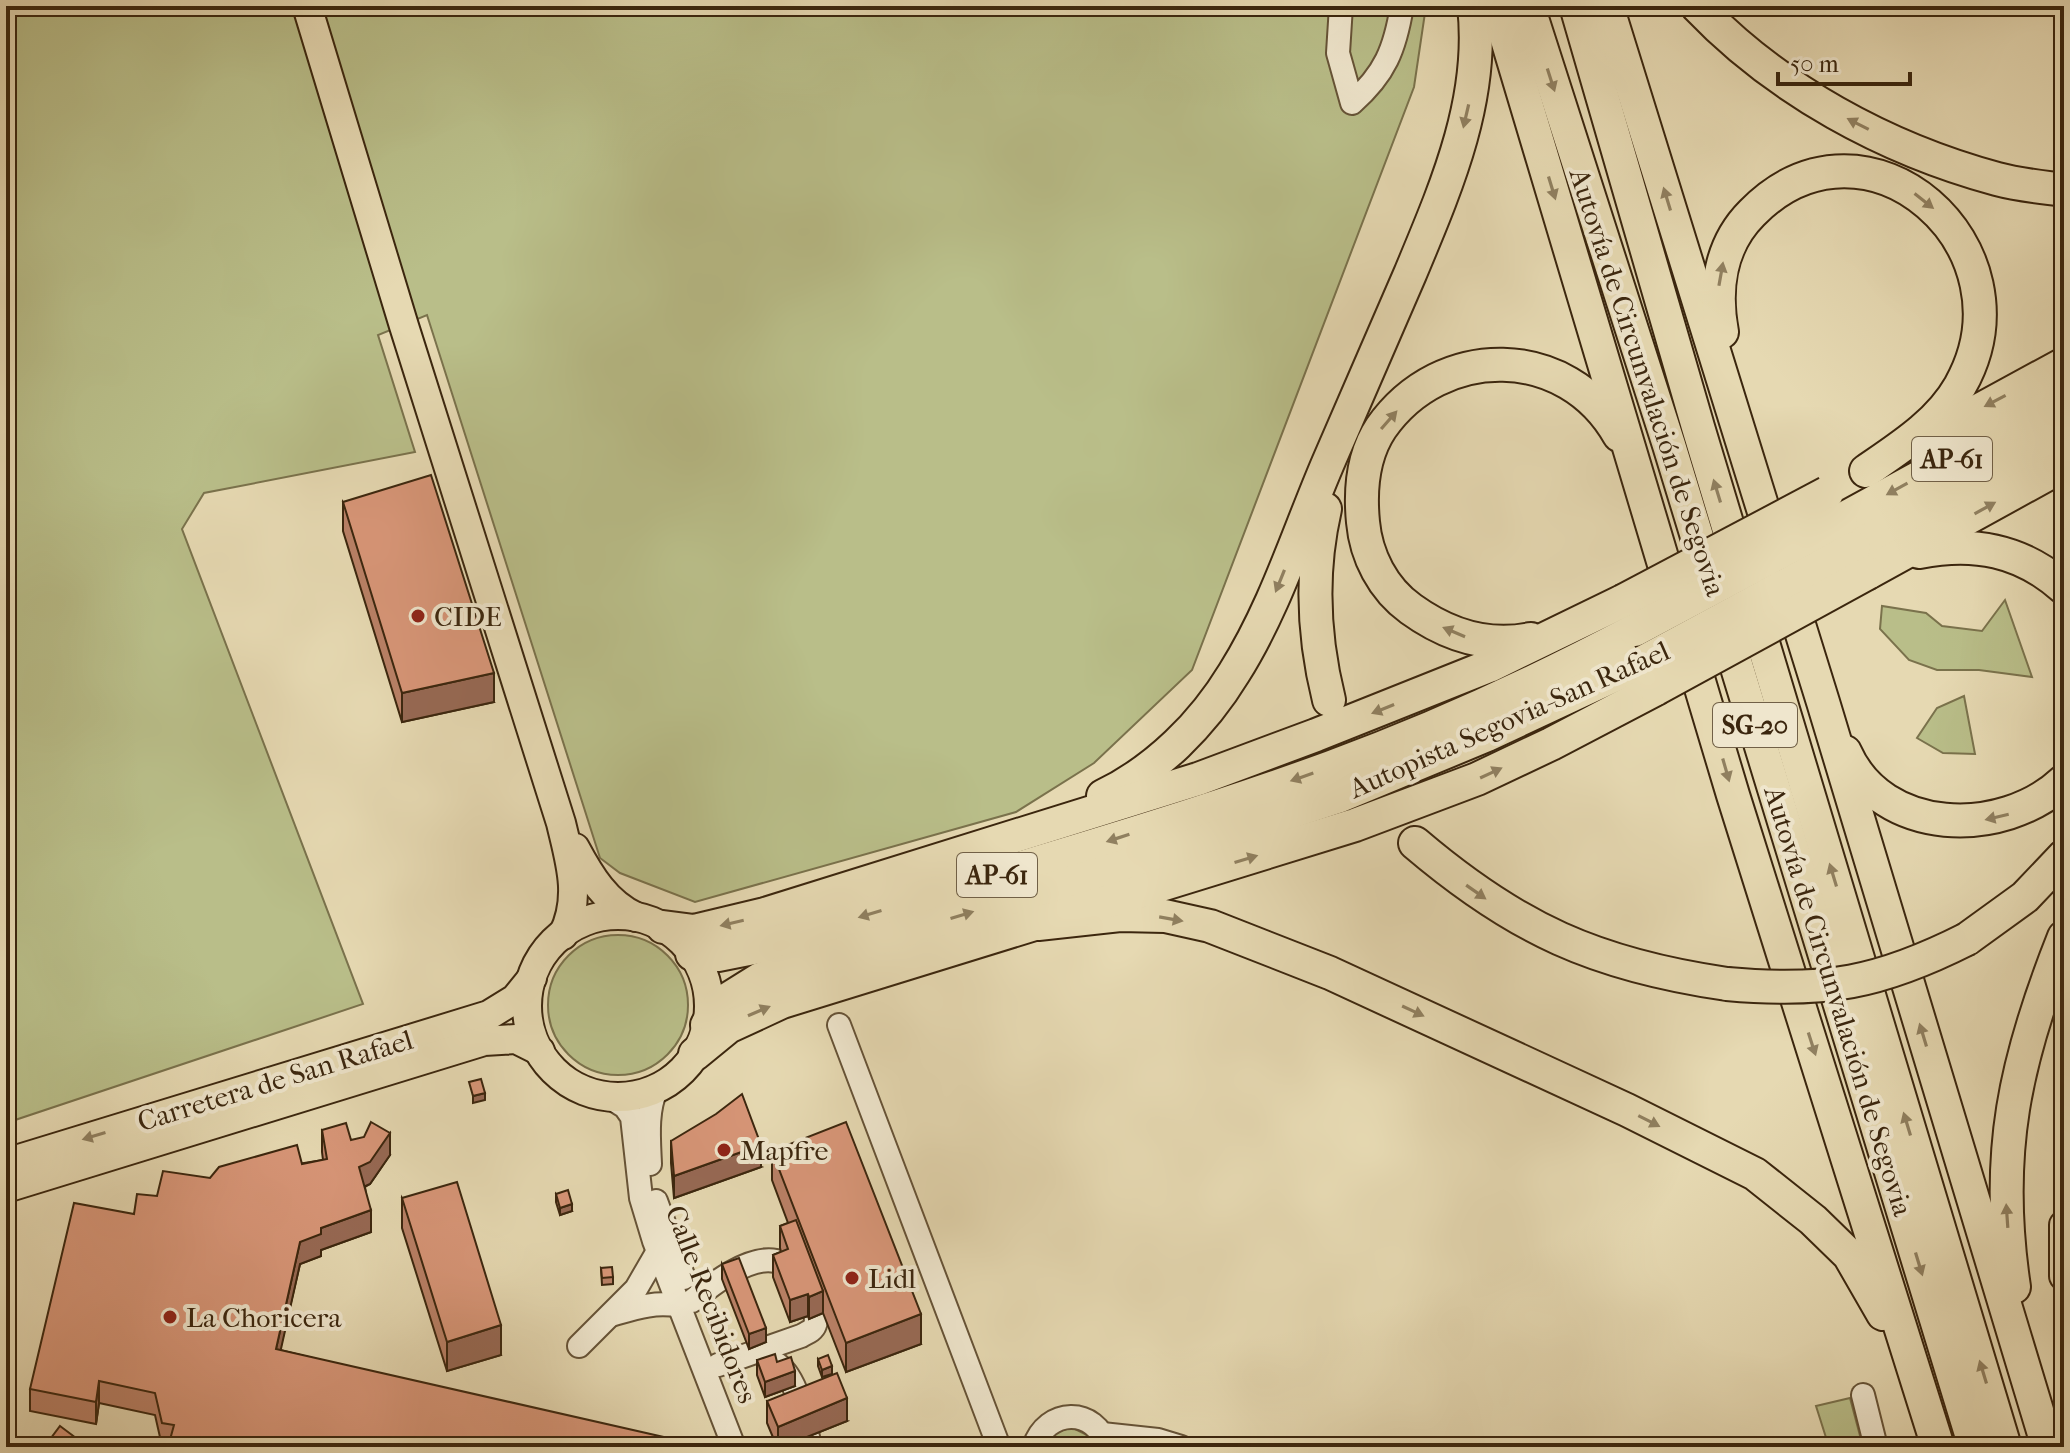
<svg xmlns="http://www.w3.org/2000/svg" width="2070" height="1453" font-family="'IM FELL French Canon',serif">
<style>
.green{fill:#b9be89;stroke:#7a724c;stroke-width:2}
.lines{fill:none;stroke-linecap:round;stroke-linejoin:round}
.minor-casing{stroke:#665337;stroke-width:26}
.major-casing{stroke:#3b260e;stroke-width:32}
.highway-casing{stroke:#3b260e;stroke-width:36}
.minor{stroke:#efe6cd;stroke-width:22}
.major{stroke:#e6d9b2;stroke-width:28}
.highway{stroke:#e6d9b2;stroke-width:32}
.highway-bridge-casing{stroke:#3b260e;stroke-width:36;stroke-linecap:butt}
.highway-bridge{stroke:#e6d9b2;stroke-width:32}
.wall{fill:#ba8167;stroke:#3b260e;stroke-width:2}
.shaded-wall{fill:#976954;stroke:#3b260e;stroke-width:2}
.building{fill:#d89678;stroke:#3b260e;stroke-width:2}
.oneway{fill:#908060}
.poi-dot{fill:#8f2418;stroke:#efe6cd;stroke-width:3}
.labels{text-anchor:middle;stroke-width:8;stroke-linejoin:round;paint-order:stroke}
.shield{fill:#efe6cd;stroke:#716047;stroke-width:2}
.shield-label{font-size:26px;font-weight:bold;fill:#3b260e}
.street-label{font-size:28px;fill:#3b260e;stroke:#efe6cd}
.poi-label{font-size:28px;fill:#3b260e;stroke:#efe6cd;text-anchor:start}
</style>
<rect width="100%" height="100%" fill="#e6d9b2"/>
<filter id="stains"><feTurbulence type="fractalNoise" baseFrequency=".0025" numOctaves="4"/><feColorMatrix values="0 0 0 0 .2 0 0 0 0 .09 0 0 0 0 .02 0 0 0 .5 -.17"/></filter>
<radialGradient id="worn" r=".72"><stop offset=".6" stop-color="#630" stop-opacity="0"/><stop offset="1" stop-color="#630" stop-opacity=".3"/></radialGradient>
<g class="green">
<polygon points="6,6 1426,6 1414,87 1192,670 1094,763 1016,812 695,902 620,873 600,858 427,315 378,335 415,452 204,493 182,529 363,1004 6,1123"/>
<polygon points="2005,600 2032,677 1979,670 1937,670 1909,660 1880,629 1882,606 1926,613 1942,626 1982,631"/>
<polygon points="1964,696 1975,754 1943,753 1917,738 1937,708"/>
<circle cx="618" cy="1005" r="70"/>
<polygon points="1850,1398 1863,1447 1829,1447 1816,1406"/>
<path d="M1073 1428 1089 1436 1095 1447H1043C1050 1435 1060 1429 1073 1428Z"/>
</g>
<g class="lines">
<g class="minor-casing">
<g id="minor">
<path d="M1341 6 1338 53 1352 103C1385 74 1395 49 1402 6"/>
<polyline points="839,1025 999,1447"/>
<polyline points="609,1097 625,1107 632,1117 641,1198 654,1241 734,1447"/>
<path d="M650 1164C649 1140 646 1110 657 1088"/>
<polyline points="656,1201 684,1278"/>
<path d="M692 1301C711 1285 749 1255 776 1261 781 1262 789 1265 793 1269 802 1276 820 1315 815 1325 813 1331 806 1333 801 1336L718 1365"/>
<path d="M611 1315C635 1308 655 1301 680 1306"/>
<polyline points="579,1346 636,1289 658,1251"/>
<path d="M777 1364C799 1380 805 1423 810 1447"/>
<polyline points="1863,1395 1876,1447"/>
<polyline points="1102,1434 1158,1440 1181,1447"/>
<path d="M1034 1447C1046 1408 1096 1406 1107 1447"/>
</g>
</g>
<g class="major-casing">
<g id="major">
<path d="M307 6 404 326 561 823C570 861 582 897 563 935"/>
<path d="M575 848C590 876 606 903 636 917"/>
<circle cx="618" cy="1006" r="91"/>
<polyline points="6,1163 489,1015 515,999 532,978"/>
<polyline points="6,1188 484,1041 516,1039 540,1051"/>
<polyline points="2064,1225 2064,1276"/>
</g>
</g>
<g class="highway-casing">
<g id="highway">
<polyline points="1497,6 1733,795 1938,1447"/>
<polyline points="1528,6 1669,445 1975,1447"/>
<polyline points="1576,6 1698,427 2005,1447"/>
<polyline points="1607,6 1823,702 2048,1447"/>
<path d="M1697 6C1777 90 1886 149 1997 179 2019 185 2042 187 2064 190"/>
<path d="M1722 332C1714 289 1720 245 1752 213 1867 96 2038 248 1960 386 1939 423 1901 447 1866 471"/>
<polyline points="1930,437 2064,364"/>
<path d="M1325 509C1310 574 1313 636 1329 700"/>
<polyline points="1841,520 2064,398"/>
<polyline points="1854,548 2064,432"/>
<path d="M1919 552C1974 541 2022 550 2064 588"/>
<polyline points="1868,573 2064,465"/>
<path d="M1531 639C1487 648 1447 635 1411 609 1383 589 1366 556 1363 522 1360 491 1363 455 1381 428 1441 342 1567 343 1619 435"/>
<path d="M1845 752C1882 836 2002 839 2064 781"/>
<path d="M1103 796C1157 770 1203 724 1234 673 1275 608 1298 533 1328 463 1355 400 1383 337 1410 274 1445 190 1485 100 1474 6"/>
<path d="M1415 843C1516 929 1596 965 1727 984"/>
<polyline points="1038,924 1120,915 1165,916 1210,926 1330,973 1627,1110 1755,1174 1813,1220 1849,1255 1883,1314"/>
<polyline points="663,927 694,931 765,914 1198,779 1316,735 1489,666 1623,601"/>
<polyline points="1967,939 2025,897 2064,856"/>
<path d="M692 954 718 955 764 946C953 885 1145 835 1331 767 1435 729 1537 682 1635 630"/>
<polyline points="707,1025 720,1004 760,979 1198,843 1340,796 1487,735 1643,662"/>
<polyline points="695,1054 728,1027 782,1002 1355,825 1477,779 1551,744 1656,689"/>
<path d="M2014 1287C1994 1154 2015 1060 2064 937"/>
</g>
</g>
<use href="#minor" class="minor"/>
<use href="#major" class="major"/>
<use href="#highway" class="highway"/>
<g class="highway-bridge-casing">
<g id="highway-bridge">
<polyline points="1623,601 1827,493"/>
<polyline points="1635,630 1841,520"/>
<polyline points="1643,662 1854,548"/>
<polyline points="1656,689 1868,573"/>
<path d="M1727 984C1825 993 1880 983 1967 939"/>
</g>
</g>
<use href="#highway-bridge" class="highway-bridge"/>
</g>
<g class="wall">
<polygon points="343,502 494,702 402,722 343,531"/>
<polygon points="322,1130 351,1140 390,1155 370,1184 365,1187 371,1232 321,1250 321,1256 300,1264 280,1350 677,1447 168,1446 162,1446 155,1415 99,1403 96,1424 30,1411 30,1389 134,1214 157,1196 210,1178 323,1160 322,1152"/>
<polygon points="671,1141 761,1167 674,1198 671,1163"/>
<polygon points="772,1151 921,1344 846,1372 823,1313 809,1319 808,1316 790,1322 773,1277 773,1255 781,1252 780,1248 780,1226 788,1223 772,1180"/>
<polygon points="556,1194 572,1211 560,1215 556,1202"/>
<polygon points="402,1198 501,1355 447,1371 402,1228"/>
<polygon points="722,1264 766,1342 749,1349 722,1279"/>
<polygon points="601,1268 613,1277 613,1284 602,1285"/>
<polygon points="818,1359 832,1374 822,1377 818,1366"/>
<polygon points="757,1360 777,1362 795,1386 765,1397 757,1375"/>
<polygon points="767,1401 847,1421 782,1447 777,1447 767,1423"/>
<polygon points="51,1438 88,1447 51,1447"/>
</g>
<g class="shaded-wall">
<polygon points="494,673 494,702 402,722 402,693"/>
<polygon points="485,1093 485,1100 473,1103 473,1096"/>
<polygon points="390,1133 390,1155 370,1184 359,1189 359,1167"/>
<polygon points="761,1145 761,1167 674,1198 674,1176"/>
<polygon points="572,1204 572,1211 560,1215 560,1208"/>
<polygon points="371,1210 371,1232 321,1250 321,1256 300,1264 276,1371 276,1349 300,1242 321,1228"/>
<polygon points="823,1291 823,1313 809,1319 809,1297"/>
<polygon points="808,1294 808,1316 790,1322 790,1300"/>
<polygon points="921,1314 921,1344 846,1372 846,1343"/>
<polygon points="501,1325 501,1355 447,1371 447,1342"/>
<polygon points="766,1328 766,1342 749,1349 749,1334"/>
<polygon points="832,1366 832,1374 822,1377 822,1370"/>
<polygon points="795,1371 795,1386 765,1397 765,1382"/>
<polygon points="99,1381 99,1403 96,1424 96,1402"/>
<polygon points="847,1398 847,1421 782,1447 778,1447 778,1427"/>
</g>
<g class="building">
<polygon points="431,475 494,673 402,693 343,502"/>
<polygon points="481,1079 485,1093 473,1096 469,1082"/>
<polygon points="742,1094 761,1145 674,1176 671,1141 716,1114"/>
<polygon points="371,1122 390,1133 370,1162 359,1167 371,1210 321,1228 321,1234 300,1242 276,1349 677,1440 675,1447 168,1447 174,1425 162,1423 155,1393 99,1381 96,1402 30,1389 74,1203 134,1214 137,1194 157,1196 163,1171 210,1178 219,1167 297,1145 302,1164 327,1159 322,1130 346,1123 351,1140 364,1137"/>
<polygon points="846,1122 921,1314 846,1343 772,1151"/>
<polygon points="457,1182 501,1325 447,1342 402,1198"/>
<polygon points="568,1190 572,1204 560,1208 556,1194"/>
<polygon points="796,1220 823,1291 809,1297 808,1294 790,1300 773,1255 788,1249 780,1226"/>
<polygon points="739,1258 766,1328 749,1334 722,1264"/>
<polygon points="612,1267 613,1277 602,1278 601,1268"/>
<polygon points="775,1354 777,1362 791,1357 795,1371 765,1382 757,1360"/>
<polygon points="828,1355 832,1366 822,1370 818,1359"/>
<polygon points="837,1373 847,1398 778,1427 767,1401"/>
<polygon points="60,1426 88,1447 64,1447 51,1438"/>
</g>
<defs><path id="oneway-solid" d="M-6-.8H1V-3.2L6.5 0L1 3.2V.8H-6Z" transform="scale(2)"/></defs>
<g class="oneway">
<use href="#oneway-solid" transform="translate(1551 80) rotate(72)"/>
<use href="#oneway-solid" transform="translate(1466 116) rotate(103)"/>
<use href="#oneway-solid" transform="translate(1858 124) rotate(-153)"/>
<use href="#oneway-solid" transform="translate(1552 188) rotate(73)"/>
<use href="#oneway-solid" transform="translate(1667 199) rotate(-107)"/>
<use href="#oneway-solid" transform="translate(1924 201) rotate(38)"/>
<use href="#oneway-solid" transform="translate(1721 274) rotate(-80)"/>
<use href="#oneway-solid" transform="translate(1995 401) rotate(152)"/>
<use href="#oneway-solid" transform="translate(1389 420) rotate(-49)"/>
<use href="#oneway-solid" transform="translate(1897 489) rotate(151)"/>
<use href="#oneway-solid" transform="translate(1717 491) rotate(-107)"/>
<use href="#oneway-solid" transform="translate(1985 508) rotate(-29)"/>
<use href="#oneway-solid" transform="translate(1280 581) rotate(112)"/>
<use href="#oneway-solid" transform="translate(1454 632) rotate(-157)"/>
<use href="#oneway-solid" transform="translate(1383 709) rotate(158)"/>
<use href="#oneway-solid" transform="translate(1726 770) rotate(74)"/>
<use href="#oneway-solid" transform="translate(1491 773) rotate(-25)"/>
<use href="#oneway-solid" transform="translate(1302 777) rotate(161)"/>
<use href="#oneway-solid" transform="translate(1997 817) rotate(167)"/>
<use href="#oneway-solid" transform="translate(1118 838) rotate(162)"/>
<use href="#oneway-solid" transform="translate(1246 859) rotate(-17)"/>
<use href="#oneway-solid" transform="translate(1833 875) rotate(-107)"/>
<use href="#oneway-solid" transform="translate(1476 892) rotate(35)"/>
<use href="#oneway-solid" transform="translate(870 914) rotate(163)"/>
<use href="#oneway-solid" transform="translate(962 915) rotate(-17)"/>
<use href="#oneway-solid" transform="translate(1171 919) rotate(10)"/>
<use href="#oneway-solid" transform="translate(732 923) rotate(167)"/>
<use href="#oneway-solid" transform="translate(759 1011) rotate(-23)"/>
<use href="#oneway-solid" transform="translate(1413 1011) rotate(25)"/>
<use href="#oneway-solid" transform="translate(1923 1035) rotate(-107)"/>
<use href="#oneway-solid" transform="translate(1812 1044) rotate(72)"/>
<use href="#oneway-solid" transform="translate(1649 1121) rotate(27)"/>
<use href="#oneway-solid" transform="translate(1907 1124) rotate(-107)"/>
<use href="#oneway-solid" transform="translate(94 1136) rotate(163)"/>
<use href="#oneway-solid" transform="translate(2007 1216) rotate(-94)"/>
<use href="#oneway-solid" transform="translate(1919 1264) rotate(73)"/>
<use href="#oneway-solid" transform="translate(1983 1372) rotate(-107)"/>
</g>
<g class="poi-dot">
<circle cx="418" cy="616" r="8"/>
<circle cx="724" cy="1150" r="8"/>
<circle cx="852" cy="1278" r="8"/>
<circle cx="170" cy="1317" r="8"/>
</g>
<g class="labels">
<g class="shield">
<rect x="1912" y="437" width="80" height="44" rx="6"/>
<rect x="1713" y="703" width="84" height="44" rx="6"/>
<rect x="957" y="853" width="80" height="44" rx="6"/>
</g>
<g class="shield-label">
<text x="1952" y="468">AP-61</text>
<text x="1755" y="734">SG-20</text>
<text x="997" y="884">AP-61</text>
</g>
<g class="street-label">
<text transform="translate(1648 382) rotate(72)" y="10">Autovía de Circunvalación de Segovia</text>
<text transform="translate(1509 719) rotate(-24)" y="10">Autopista Segovia-San Rafael</text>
<text transform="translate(1839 1001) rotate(73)" y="10">Autovía de Circunvalación de Segovia</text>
<text transform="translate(275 1080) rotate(-17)" y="10">Carretera de San Rafael</text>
<text transform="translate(712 1304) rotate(69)" y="10">Calle Recibidores</text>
</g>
<g class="poi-label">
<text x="434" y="626">CIDE</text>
<text x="740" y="1160">Mapfre</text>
<text x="868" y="1288">Lidl</text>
<text x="186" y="1327">La Choricera</text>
</g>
</g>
<rect width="2070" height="1453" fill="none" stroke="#e6d9b2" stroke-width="32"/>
<rect x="8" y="8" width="2054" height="1437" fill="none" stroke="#3b260e" stroke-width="4"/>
<rect x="16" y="16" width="2038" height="1421" fill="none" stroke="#3b260e" stroke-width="2"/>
<path d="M1778 72v12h132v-12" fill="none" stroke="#3b260e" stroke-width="4"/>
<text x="1790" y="72" font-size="24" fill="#3b260e" stroke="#efe6cd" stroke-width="6" paint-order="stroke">50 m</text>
<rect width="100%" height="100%" filter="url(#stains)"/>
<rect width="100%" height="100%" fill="url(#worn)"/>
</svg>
